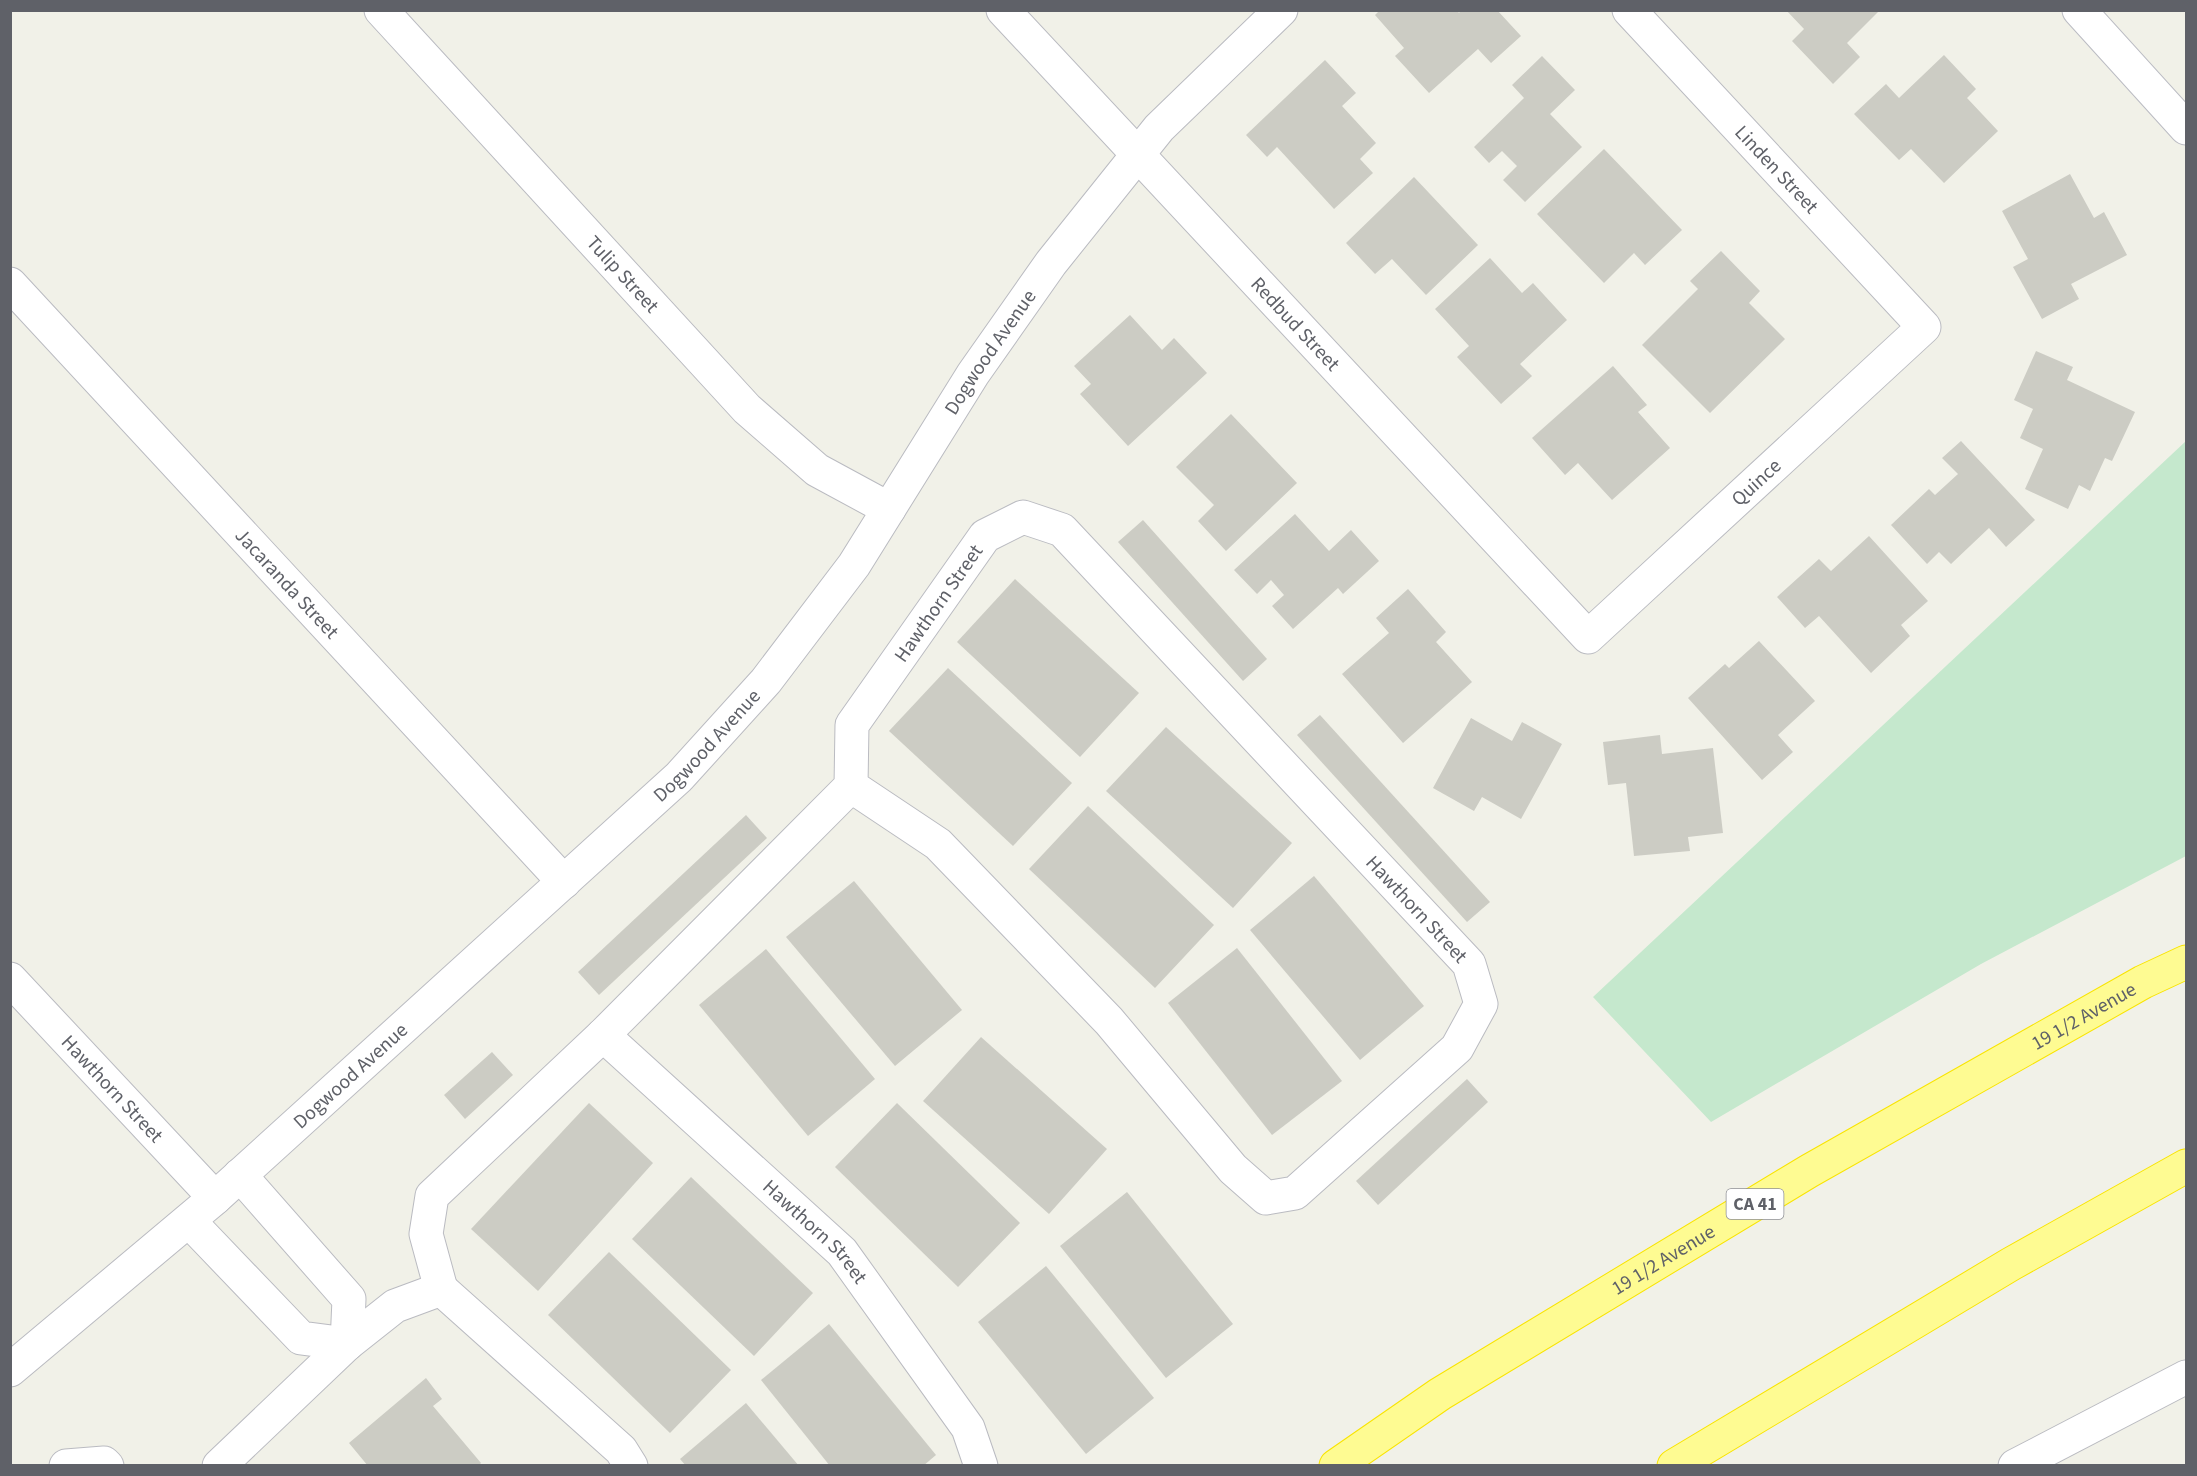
<svg xmlns="http://www.w3.org/2000/svg" width="2197" height="1476" font-family="'Source Sans 3',sans-serif">
<style>
.green{fill:#c5e8cd}
.building{fill:#ccccc4}
.lines{fill:none;stroke-linecap:round;stroke-linejoin:round}
.street-casing{stroke:#babbc1;stroke-width:35}
.secondary-casing{stroke:#bbbcc3;stroke-width:35}
.highway-casing{stroke:#f9e400;stroke-width:35}
.street{stroke:#fff;stroke-width:33}
.secondary{stroke:#fff;stroke-width:33}
.highway{stroke:#fefb92;stroke-width:33}
.labels{text-anchor:middle;stroke-width:6;stroke-linejoin:round;paint-order:stroke}
.shield{fill:#fff;stroke:#8f9095;stroke-width:1.5}
.shield-label{font-size:18px;font-weight:bold;fill:#5f6168}
.street-label{font-size:20px;fill:#5f6168;stroke:#fff}
</style>
<rect width="100%" height="100%" fill="#f1f1e8"/>
<polygon class="green" points="2186,441 2186,856 1981,964 1711,1122 1593,997"/>
<g class="building">
<polygon points="1380,10 1457,10 1459,13 1461,10 1497,10 1521,36 1491,63 1478,49 1429,93 1395,56 1404,48 1375,15"/>
<polygon points="1786,10 1880,10 1847,43 1860,57 1833,84 1792,41 1804,29"/>
<polygon points="1944,55 1976,89 1967,98 1998,131 1944,183 1911,149 1899,160 1854,114 1886,84 1899,98"/>
<polygon points="1542,56 1575,90 1550,114 1582,147 1525,202 1503,180 1517,166 1502,151 1489,163 1474,147 1524,98 1512,85"/>
<polygon points="1325,60 1356,93 1342,106 1376,143 1360,159 1373,173 1334,209 1277,147 1267,157 1246,135"/>
<polygon points="1604,149 1682,230 1645,265 1634,253 1604,283 1537,214"/>
<polygon points="2070,174 2094,218 2104,212 2127,255 2071,284 2079,299 2042,319 2013,267 2028,259 2002,211"/>
<polygon points="1414,177 1478,245 1426,295 1392,259 1375,274 1346,243"/>
<polygon points="1721,251 1760,291 1749,303 1785,339 1710,413 1642,345 1698,289 1690,281"/>
<polygon points="1490,258 1522,293 1533,283 1567,320 1520,364 1532,376 1501,404 1457,357 1469,346 1435,309"/>
<polygon points="1130,315 1162,350 1174,338 1207,373 1128,446 1080,394 1091,384 1074,366"/>
<polygon points="2036,351 2073,367 2067,380 2135,412 2112,461 2105,458 2090,491 2079,485 2068,509 2025,489 2043,449 2020,438 2033,409 2014,400"/>
<polygon points="1613,366 1647,405 1638,412 1670,448 1612,500 1578,463 1565,475 1532,438"/>
<polygon points="1231,414 1297,483 1226,551 1198,521 1214,505 1176,467"/>
<polygon points="1961,441 2035,520 2006,547 1989,528 1951,564 1939,552 1927,564 1891,525 1929,489 1935,495 1958,474 1942,458"/>
<polygon points="1295,514 1329,551 1351,530 1379,561 1343,594 1338,588 1293,629 1272,606 1284,595 1271,580 1257,594 1234,570"/>
<polygon points="1143,520 1267,659 1243,681 1118,542"/>
<polygon points="1869,536 1928,601 1901,625 1910,636 1871,673 1819,616 1805,628 1777,597 1819,559 1831,571"/>
<polygon points="1015,579 1139,693 1080,757 957,642"/>
<polygon points="1408,589 1446,632 1436,642 1472,682 1403,743 1342,674 1389,633 1376,618"/>
<polygon points="1759,641 1815,701 1778,735 1793,752 1762,780 1688,698 1725,664 1729,668"/>
<polygon points="948,668 1072,783 1013,846 889,731"/>
<polygon points="1320,715 1490,902 1467,922 1297,735"/>
<polygon points="1471,718 1512,741 1522,722 1562,744 1521,819 1482,797 1474,811 1433,788"/>
<polygon points="1166,727 1292,843 1233,908 1106,791"/>
<polygon points="1660,735 1662,754 1713,748 1723,833 1688,837 1690,851 1634,856 1626,783 1608,785 1603,742"/>
<polygon points="1088,806 1214,925 1155,988 1029,869"/>
<polygon points="746,815 767,838 599,995 578,972"/>
<polygon points="1314,876 1424,1006 1360,1060 1250,930"/>
<polygon points="854,881 962,1010 895,1066 786,937"/>
<polygon points="1237,948 1342,1081 1272,1135 1168,1003"/>
<polygon points="766,949 875,1079 808,1136 699,1005"/>
<polygon points="981,1037 1107,1149 1049,1214 923,1101"/>
<polygon points="492,1052 513,1075 465,1119 444,1095"/>
<polygon points="1467,1079 1488,1102 1378,1205 1356,1181"/>
<polygon points="589,1103 653,1163 538,1291 471,1229"/>
<polygon points="897,1103 1020,1223 958,1287 835,1167"/>
<polygon points="691,1177 813,1293 754,1356 632,1239"/>
<polygon points="1127,1192 1233,1324 1166,1378 1060,1246"/>
<polygon points="609,1252 731,1370 670,1433 548,1315"/>
<polygon points="1046,1266 1154,1398 1086,1454 978,1322"/>
<polygon points="829,1324 936,1455 923,1466 830,1466 761,1380"/>
<polygon points="426,1378 442,1399 433,1406 481,1463 478,1466 368,1466 349,1443"/>
<polygon points="746,1403 799,1466 686,1466 680,1459"/>
</g>
<g class="lines">
<g class="street-casing">
<g id="street">
<path id="s1" d="M381 10 747 409 817 470 889 509"/>
<path id="s2" d="M1003 10 1588 637 1924 327 1629 10"/>
<path id="s3" d="M10 284 564 882"/>
<path id="s4" d="M851 786 938 844 1109 1021 1233 1169 1266 1198 1295 1193 1457 1048 1481 1004 1469 964 1062 530 1023 517 985 536 852 725 851 786 603 1035 842 1252 968 1428 981 1466"/>
<path id="s5" d="M10 979 215 1198"/>
<polyline points="240,1175 349,1299 347,1344"/>
<polyline points="189,1221 301,1338 347,1344"/>
<polyline points="441,1289 426,1234 432,1196 603,1035"/>
<path id="s6" d="M10 1370 215 1198 679 777 766 681 854 565 973 374 1051 263 1159 128 1281 10"/>
<polyline points="66,1466 104,1463 107,1466"/>
<polyline points="219,1466 347,1344 395,1306 441,1289 621,1450 631,1466"/>
<polyline points="2015,1466 2186,1377"/>
</g>
</g>
<g class="secondary-casing">
<polyline id="secondary" points="2079,10 2186,128"/>
</g>
<g class="highway-casing">
<g id="highway">
<path id="s7" d="M1336 1466 1440 1394 1809 1171 2143 982 2186 962"/>
<polyline points="1674,1466 2011,1264 2186,1166"/>
</g>
</g>
<use href="#street" class="street"/>
<use href="#secondary" class="secondary"/>
<use href="#highway" class="highway"/>
</g>
<g class="labels">
<rect class="shield" x="1726.5" y="1189" width="57" height="30" rx="4.5"/>
<g class="shield-label">
<text x="1755" y="1210">CA 41</text>
</g>
<g class="street-label">
<text transform="translate(1777 169) rotate(47)" y="7">Linden Street</text>
<text dy="7" stroke="none"><textPath href="#s1" startOffset="358">Tulip Street</textPath></text>
<text dy="7" stroke="none"><textPath href="#s2" startOffset="429">Redbud Street</textPath></text>
<text dy="7" stroke="none"><textPath href="#s6" startOffset="1422">Dogwood Avenue</textPath></text>
<text dy="7" stroke="none"><textPath href="#s2" startOffset="1086">Quince</textPath></text>
<text dy="7" stroke="none"><textPath href="#s3" startOffset="408">Jacaranda Street</textPath></text>
<text transform="translate(938 603) rotate(-55)" y="7">Hawthorn Street</text>
<text dy="7" stroke="none"><textPath href="#s6" startOffset="936">Dogwood Avenue</textPath></text>
<text transform="translate(1417 909) rotate(47)" y="7">Hawthorn Street</text>
<text dy="7" stroke="none"><textPath href="#s7" startOffset="873">19 1/2 Avenue</textPath></text>
<text dy="7" stroke="none"><textPath href="#s6" startOffset="450">Dogwood Avenue</textPath></text>
<text dy="7" stroke="none"><textPath href="#s5" startOffset="150">Hawthorn Street</textPath></text>
<text dy="7" stroke="none"><textPath href="#s4" startOffset="2538">Hawthorn Street</textPath></text>
<text dy="7" stroke="none"><textPath href="#s7" startOffset="387">19 1/2 Avenue</textPath></text>
</g>
</g>
<rect width="2197" height="1476" fill="none" stroke="#5f6168" stroke-width="24"/>
</svg>
